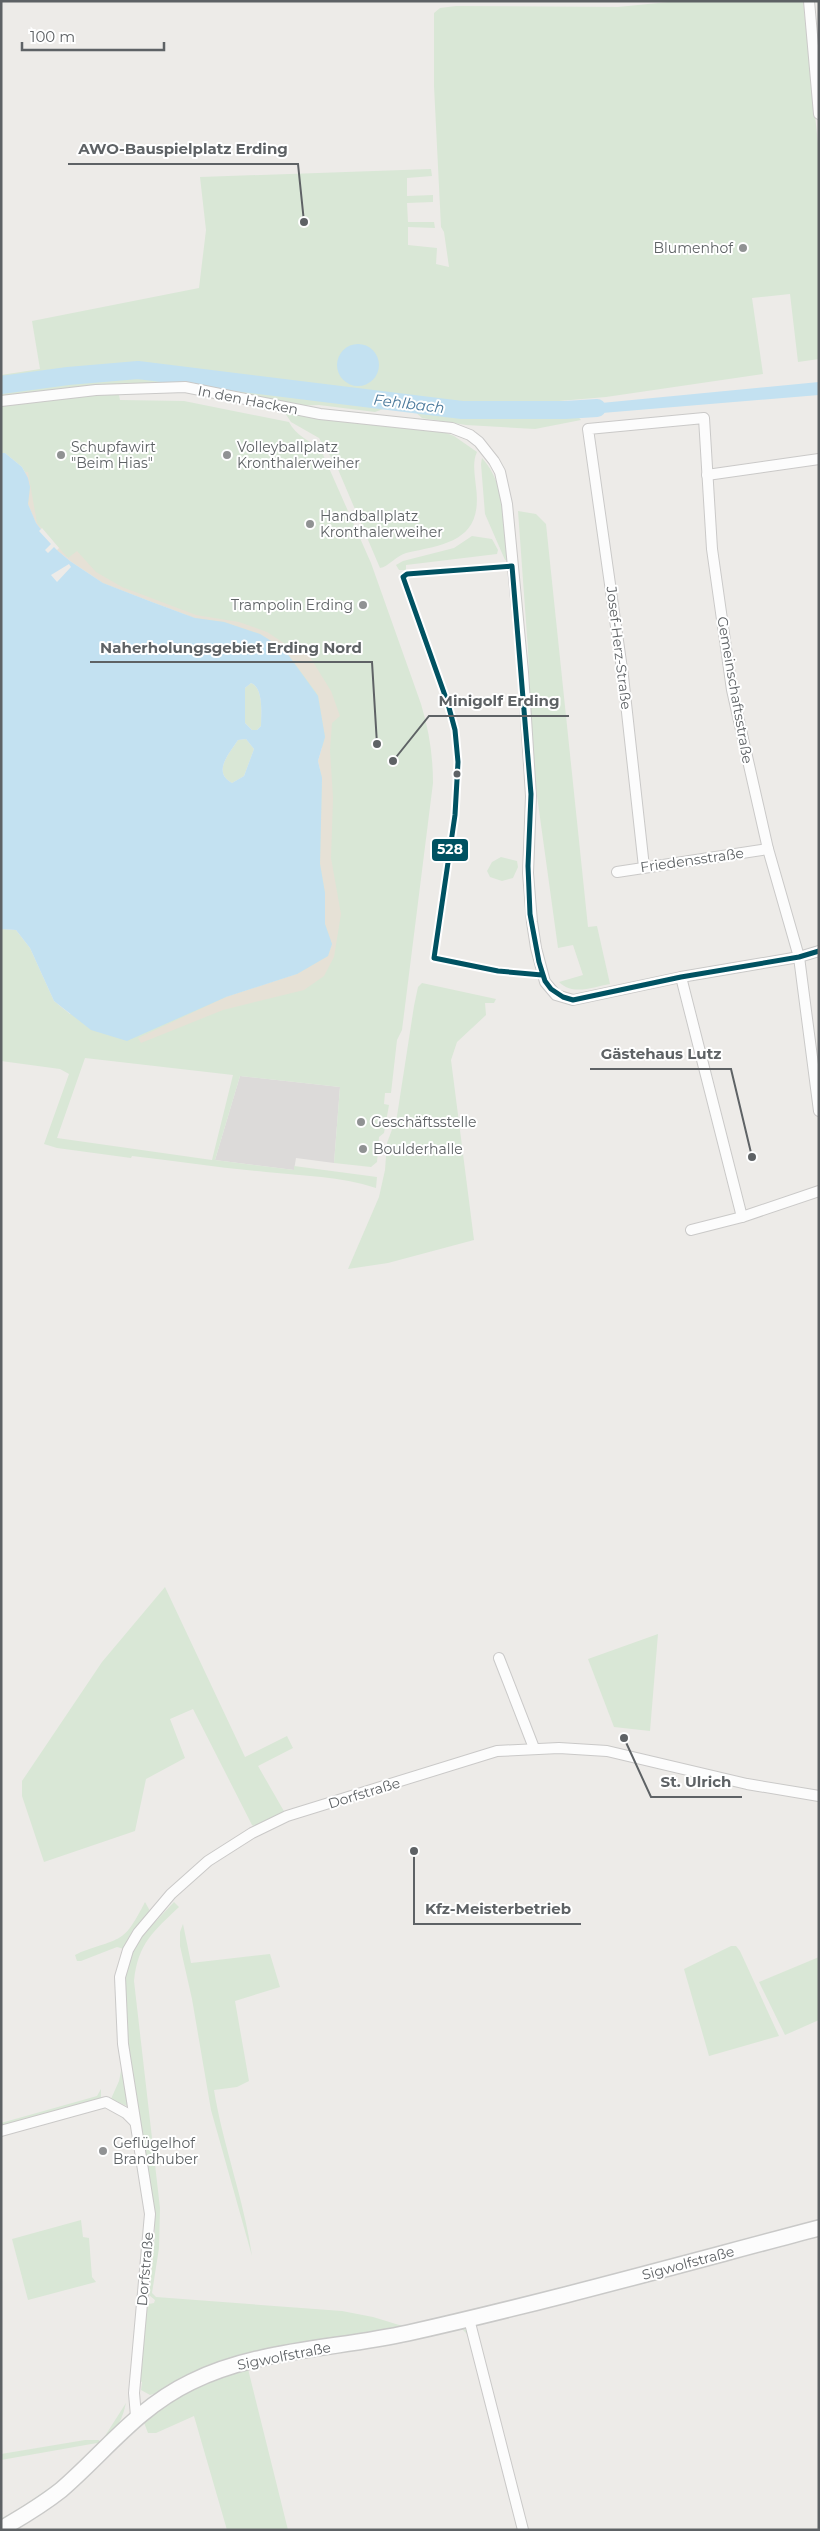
<svg xmlns="http://www.w3.org/2000/svg" width="820" height="2531" font-family="Montserrat,sans-serif">
<style>
.industrial{fill:#dcdad9}
.green{fill:#d9e7d6;fill-rule:evenodd}
.sand{fill:#e6e1d6}
.water{fill:#c3e1f1;fill-rule:evenodd}
.pier{fill:#edebe8}
.lines{fill:none;stroke-linecap:round;stroke-linejoin:round}
.river{stroke:#c3e1f1;stroke-width:18}
.street-casing{stroke:#cac9c8;stroke-width:12}
.secondary-casing{stroke:#c9c9c8;stroke-width:18}
.street{stroke:#fcfcfc;stroke-width:10}
.secondary{stroke:#fcfcfc;stroke-width:15}
.bus-1-casing{stroke:#fff;stroke-width:9}
.bus-1{stroke:#005262;stroke-width:5}
.poi-dot{fill:#909293;stroke:#fff;stroke-width:2}
.bus-dot{fill:#5e6265;stroke:#fff;stroke-width:2}
.labels{text-anchor:middle;stroke-width:4;stroke-linejoin:round;paint-order:stroke}
.poi-label{font-size:14px;fill:#5e6265;stroke:#fff;text-anchor:start}
.street-label{font-size:14px;fill:#5e6265;stroke:#fff}
.water-label{font-size:15px;font-style:italic;fill:#4c7a9c;stroke:#fff}
.leader{fill:none;stroke:#5e6265;stroke-width:2}
.callout-dot{fill:#5e6265;stroke:#fff;stroke-width:2}
.callout-label{font-size:15px;text-anchor:middle;font-weight:bold;fill:#5e6265;stroke:#fff;stroke-width:4;stroke-linejoin:round;paint-order:stroke}
.line-badge{stroke:#fff;stroke-width:2}
.badge-label{font-size:14px;text-anchor:middle;font-weight:bold;fill:#fff}
</style>
<rect width="100%" height="100%" fill="#edebe8"/>
<polygon class="industrial" points="240,1076 340,1087 334,1163 296,1158 294,1170 215,1160"/>
<g class="green">
<path d="M678 1H803L819 153V359L798 362 790 294 752 298 763 374 606 397 559 401 568 405 581 420 535 429 466 425 422 418 412 409 389 407 375 412 319 405 287 406 185 384 117 385 120 400 184 401 289 422C295 435 310 441 321 450L371 563 421 704C429 730 433 756 433 783L402 1030 397 1040 391 1093H385L384 1104 389 1105 384 1133 379 1137 377 1162 371 1167 334 1163 340 1087 240 1076 215 1160 294 1170V1166L377 1177 376 1188C340 1176 303 1176 266 1172 221 1168 177 1161 132 1156L131 1158 57 1148 44 1144 69 1074 60 1069 1 1061V929L16 930 30 948 54 1001 70 1014 226 997 297 974 323 749 195 618 103 583 58 551 36 523 28 504V478L22 467 5 453H1V375L40 369 32 321 199 288 206 230 200 177 431 169 432 176 407 178V196L433 195V202L407 203 408 222H434L435 228 408 227V245L437 248 436 264 449 267 444 232 441 227 434 86V13L440 8 456 6 618 7ZM85 1058 233 1075 212 1160 57 1138Z"/>
<path d="M287 412 444 432 454 436 477 452C472 462 475 476 476 487 483 540 448 544 406 553 396 556 388 567 380 568L337 467 319 438 291 422 285 413Z"/>
<path d="M482 458C506 484 505 526 508 560H505L485 514 481 464Z"/>
<path d="M518 511 536 514 546 524 588 927 597 926 610 984C593 987 573 996 559 982L583 975 573 945 558 948 534 774 528 650Z"/>
<polygon points="472,536 492,539 498,550 497,554 406,565 406,570 399,570 396,565 403,561 454,548"/>
<path d="M251 683C264 688 261 714 261 726L257 730H252L245 723V688Z"/>
<path d="M246 739 254 749 244 776 232 783C212 772 229 754 238 740Z"/>
<polygon points="501,857 517,861 518,867 513,878 502,881 490,877 487,871 492,862"/>
<polygon points="422,983 496,999 494,1003 485,1003 486,1015 457,1042 451,1060 474,1240 388,1263 348,1269 379,1197 385,1170 387,1143 397,1116 414,1006 418,987"/>
<polygon points="165,1587 245,1757 287,1736 293,1748 258,1766 285,1813 255,1827 252,1825 193,1709 170,1719 185,1758 146,1779 135,1831 44,1862 22,1796 22,1781 102,1662"/>
<polygon points="658,1634 650,1731 614,1727 588,1659"/>
<path d="M145 1902 150 1911 124 1949 117 1947 81 1961H77L75 1955 81 1952C123 1937 124 1943 145 1902Z"/>
<path d="M174 1902 179 1907C154 1931 138 1943 134 1981L160 2208 159 2248 152 2293 156 2297 342 2311 373 2317 409 2328 370 2335 150 2395 141 2390 142 2382 138 2380 146 2312 149 2304 154 2303 155 2300 149 2295 155 2237 154 2206 126 2033 124 1976 133 1950 141 1937Z"/>
<path d="M183 1924 191 1963 270 1954 280 1987 235 2001 249 2081 237 2087 214 2090C223 2146 244 2199 252 2256L211 2110 192 1999 180 1946V1932Z"/>
<polygon points="731,1946 736,1946 740,1951 779,2036 709,2056 684,1969"/>
<polygon points="819,1957 819,2020 785,2035 759,1982"/>
<polygon points="122,2066 129,2107 111,2099 119,2081"/>
<polygon points="101,2089 101,2098 99,2099 1,2126 1,2123 97,2096"/>
<polygon points="81,2220 83,2237 89,2238 92,2277 96,2282 28,2300 12,2239"/>
<polygon points="459,2327 466,2330 469,2335 492,2424 467,2334 461,2328 379,2346 289,2360 248,2369 288,2530 227,2530 194,2416 156,2433 148,2433 143,2420 181,2392 239,2369"/>
<path d="M126 2403C123 2417 117 2432 103 2439Z"/>
<path d="M85 2440H99L101 2444 61 2483 1 2523V2519C25 2506 86 2466 97 2443L1 2460V2454Z"/>
</g>
<polygon class="sand" points="25,472 28,472 37,523 68,558 77,551 96,572 122,587 196,615 239,622 267,632 287,645 307,652 331,691 340,716 332,723 330,750 333,798 331,858 341,914 334,957 324,976 304,990 223,1010 141,1043 138,1038 226,997 297,974 328,956 332,944 325,924 325,893 320,863 322,778 318,761 325,737 318,695 284,649 260,634 224,622 195,618 152,602 103,583 70,561 58,551 36,523 28,504 30,487"/>
<g class="water">
<circle cx="358" cy="365" r="21"/>
<polygon points="819,382 819,395 578,415 570,406"/>
<path d="M1 453H5L22 467 28 478 30 487 28 504 36 523 58 551 70 561 103 583 152 602 195 618 224 622 260 634 284 649 318 696 325 737 318 761 322 778 320 864 325 893V924L332 944 328 956 297 974 226 997 127 1041 91 1030 54 1001 30 948 16 930 1 929ZM251 683C264 688 261 714 261 726L257 730H252L245 723V688ZM246 739 254 749 244 776 232 783C212 772 229 754 238 740Z"/>
</g>
<g class="pier">
<polygon points="42,528 59,548 57,550 54,547 48,553 45,550 51,544 39,531"/>
<polygon points="69,564 71,567 57,582 51,575"/>
</g>
<g class="lines">
<polyline class="river" points="1,385 68,376 138,370 462,410 565,410 597,408"/>
<g class="street-casing">
<g id="street">
<polyline points="809,1 819,114"/>
<polyline points="1,401 96,390 185,387 320,414 452,428 470,435 479,442 494,461 500,472 507,504 523,672 531,796 528,873 532,922 536,948 545,982 556,995 573,1000 681,977 799,957 819,951"/>
<polyline points="707,475 819,459"/>
<polyline points="644,867 623,676 588,429 704,418 712,549 732,690 768,849 799,957 819,1111"/>
<polyline points="617,872 768,849"/>
<polyline points="681,977 742,1217"/>
<polyline points="691,1230 742,1217 819,1191"/>
<polyline points="499,1658 534,1748"/>
<polyline points="1,2131 106,2102 126,2113 135,2122"/>
<polyline points="469,2319 523,2530"/>
<polyline points="136,2416 134,2393 150,2214 123,2044 120,1977 128,1950 138,1933 171,1894 208,1861 252,1833 287,1816 497,1751 559,1748 607,1751 747,1784 819,1796"/>
</g>
</g>
<g class="secondary-casing">
<path id="secondary" d="M1 2529C22 2517 42 2505 61 2490 105 2452 137 2408 191 2382 258 2349 335 2349 408 2333 546 2302 682 2264 819 2228"/>
</g>
<use href="#street" class="street"/>
<use href="#secondary" class="secondary"/>
<g class="bus-1-casing">
<polyline id="bus-1" points="542,975 498,971 434,958 455,815 458,762 455,730 448,704 403,577 407,574 512,566 531,794 528,866 530,914 539,962 545,981 551,989 563,997 573,1000 681,977 799,957 819,951"/>
</g>
<use href="#bus-1" class="bus-1"/>
</g>
<g class="poi-dot">
<circle cx="743" cy="248" r="5"/>
<circle cx="61" cy="455" r="5"/>
<circle cx="227" cy="455" r="5"/>
<circle cx="310" cy="524" r="5"/>
<circle cx="363" cy="605" r="5"/>
<circle cx="361" cy="1122" r="5"/>
<circle cx="363" cy="1149" r="5"/>
<circle cx="103" cy="2151" r="5"/>
</g>
<circle class="bus-dot" cx="457" cy="774" r="4.5"/>
<g class="labels">
<g class="poi-label">
<text x="733" y="253" text-anchor="end">Blumenhof</text>
<text x="71" y="452">Schupfawirt<tspan x="71" dy="16">"Beim Hias"</tspan></text>
<text x="237" y="452">Volleyballplatz<tspan x="237" dy="16">Kronthalerweiher</tspan></text>
<text x="320" y="521">Handballplatz<tspan x="320" dy="16">Kronthalerweiher</tspan></text>
<text x="353" y="610" text-anchor="end">Trampolin Erding</text>
<text x="371" y="1127">Geschäftsstelle</text>
<text x="373" y="1154">Boulderhalle</text>
<text x="113" y="2148">Geflügelhof<tspan x="113" dy="16">Brandhuber</tspan></text>
</g>
<g class="street-label">
<text transform="translate(248 400) rotate(11)" y="5">In den Hacken</text>
<text transform="translate(619 648) rotate(83)" y="5">Josef-Herz-Straße</text>
<text transform="translate(735 690) rotate(80)" y="5">Gemeinschaftsstraße</text>
<text transform="translate(692 860) rotate(-8)" y="5">Friedensstraße</text>
<text transform="translate(364 1793) rotate(-17)" y="5">Dorfstraße</text>
<text transform="translate(688 2263) rotate(-15)" y="5">Sigwolfstraße</text>
<text transform="translate(145 2269) rotate(-85)" y="5">Dorfstraße</text>
<text transform="translate(284 2356) rotate(-11)" y="5">Sigwolfstraße</text>
</g>
<g class="water-label">
<text transform="translate(409 404) rotate(7)" y="5">Fehlbach</text>
</g>
</g>
<path class="leader" d="M304 222L298 164H68M377 744L372 662H90M393 761L429 716H569M752 1157L731 1069H590M624 1738L651 1797H742M414 1851L414 1924H581"/>
<g class="callout-dot">
<circle cx="304" cy="222" r="5"/>
<circle cx="377" cy="744" r="5"/>
<circle cx="393" cy="761" r="5"/>
<circle cx="752" cy="1157" r="5"/>
<circle cx="624" cy="1738" r="5"/>
<circle cx="414" cy="1851" r="5"/>
</g>
<g class="callout-label">
<text x="183" y="154">AWO-Bauspielplatz Erding</text>
<text x="231" y="653">Naherholungsgebiet Erding Nord</text>
<text x="499" y="706">Minigolf Erding</text>
<text x="661" y="1059">Gästehaus Lutz</text>
<text x="696" y="1787">St. Ulrich</text>
<text x="498" y="1914">Kfz-Meisterbetrieb</text>
</g>
<rect class="line-badge" x="431" y="838" width="38" height="24" rx="5" fill="#005262"/>
<g class="badge-label">
<text x="450" y="854">528</text>
</g>
<rect width="820" height="2531" fill="none" stroke="#5e6265" stroke-width="5"/>
<path d="M22 42v8h142v-8" fill="none" stroke="#5e6265" stroke-width="2.5"/>
<text x="30" y="42" font-size="15" fill="#5e6265" stroke="#ffffff" stroke-width="4" paint-order="stroke">100 m</text>
</svg>
